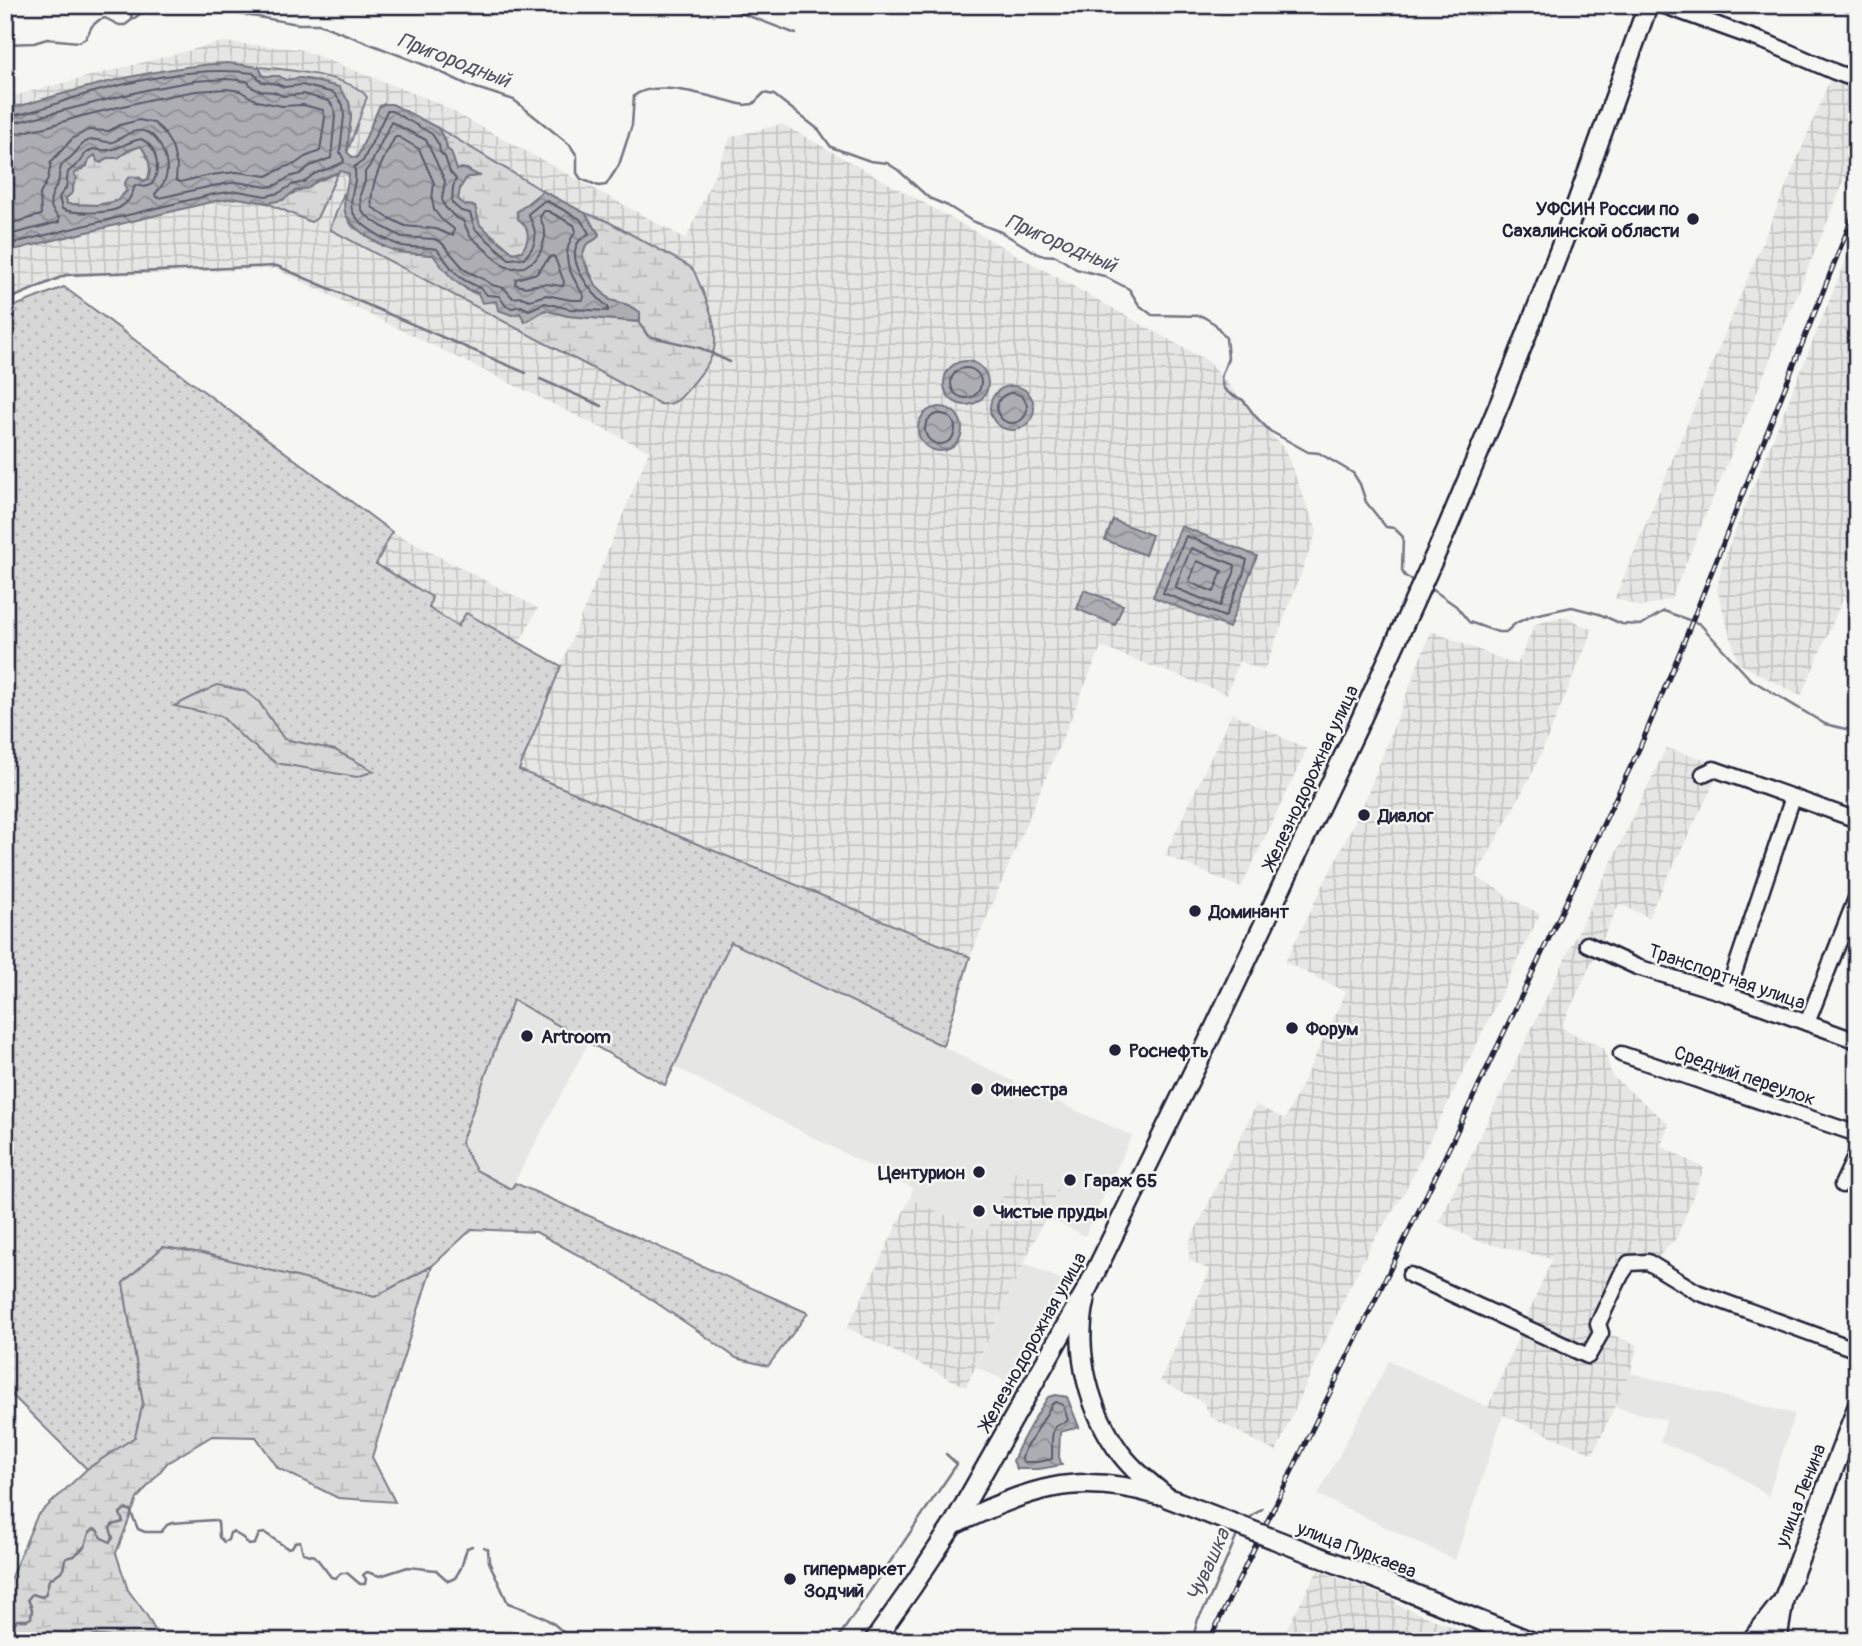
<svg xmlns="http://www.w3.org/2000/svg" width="1862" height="1646" font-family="Pangolin,sans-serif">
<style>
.built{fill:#e6e6e4}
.industrial{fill:url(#industrial-grid)}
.grass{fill:url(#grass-dots);stroke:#7c7c89;stroke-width:2}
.wetland{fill:url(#wetland-marsh);stroke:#7c7c89;stroke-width:2}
.water{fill:url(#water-waves);stroke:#757583;stroke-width:2;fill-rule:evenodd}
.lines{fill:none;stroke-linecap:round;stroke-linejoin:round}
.shore{stroke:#5a5a6b;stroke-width:2}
.stream{stroke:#757583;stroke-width:2.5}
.minor-casing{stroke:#22223b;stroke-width:19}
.major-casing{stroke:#22223b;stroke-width:23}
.minor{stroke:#f6f6f2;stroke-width:14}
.major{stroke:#f6f6f2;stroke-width:18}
.rail-casing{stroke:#22223b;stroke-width:5}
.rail{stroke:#f6f6f2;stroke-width:2.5;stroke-dasharray:8;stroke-linecap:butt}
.major-bridge-casing{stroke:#22223b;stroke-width:23;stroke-linecap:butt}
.major-bridge{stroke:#f6f6f2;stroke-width:18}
.poi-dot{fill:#22223b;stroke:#f6f6f2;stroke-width:2.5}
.labels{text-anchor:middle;stroke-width:5;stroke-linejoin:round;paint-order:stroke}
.poi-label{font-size:19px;font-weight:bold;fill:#22223b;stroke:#f6f6f2;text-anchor:start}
.street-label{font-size:19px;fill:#22223b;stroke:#f6f6f2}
.water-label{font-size:21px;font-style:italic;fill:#535365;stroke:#f6f6f2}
</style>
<defs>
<pattern id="industrial-grid" width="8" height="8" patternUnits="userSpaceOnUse" patternTransform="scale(1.75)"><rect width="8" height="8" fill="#e6e6e4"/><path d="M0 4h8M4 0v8" fill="none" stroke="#c5c5c4"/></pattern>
<pattern id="grass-dots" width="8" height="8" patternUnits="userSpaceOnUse" patternTransform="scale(1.75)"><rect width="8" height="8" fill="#d7d7d7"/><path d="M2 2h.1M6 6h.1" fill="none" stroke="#b8b8b9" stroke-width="1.8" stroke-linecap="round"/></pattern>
<pattern id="wetland-marsh" width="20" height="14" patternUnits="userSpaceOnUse" patternTransform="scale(1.75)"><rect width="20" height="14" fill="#d7d7d7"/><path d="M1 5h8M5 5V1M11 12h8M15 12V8" fill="none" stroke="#b8b8b9"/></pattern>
<pattern id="water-waves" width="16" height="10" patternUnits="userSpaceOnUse" patternTransform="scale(1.75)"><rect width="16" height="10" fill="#adadb3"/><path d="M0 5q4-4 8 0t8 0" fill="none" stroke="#8c8c93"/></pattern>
</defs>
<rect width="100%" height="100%" fill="#f6f6f2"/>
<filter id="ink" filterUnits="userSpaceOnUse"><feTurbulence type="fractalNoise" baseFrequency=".0143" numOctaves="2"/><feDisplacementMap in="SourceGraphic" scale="14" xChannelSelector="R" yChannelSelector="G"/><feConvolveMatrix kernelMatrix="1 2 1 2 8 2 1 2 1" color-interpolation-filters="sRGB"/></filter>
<g filter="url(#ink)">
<g class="built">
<polygon points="731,942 1015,1082 1132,1136 1085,1236 1046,1217 1058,1191 986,1234 910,1198 913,1188 675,1067 700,1005"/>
<polygon points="514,999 591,1038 511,1189 476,1170 461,1143"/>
<polygon points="1024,1263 1067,1282 1014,1385 976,1367"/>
<polygon points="1389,1361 1488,1407 1503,1415 1455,1560 1318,1495"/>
<polygon points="1630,1373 1795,1414 1768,1496 1729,1470 1660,1442 1666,1420 1614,1407"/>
</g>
<g class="industrial">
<polygon points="222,42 299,49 436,102 686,239 731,137 782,124 1209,362 1285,450 1317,531 1264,671 1239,661 1227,694 1101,647 970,957 518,770 649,451 276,269 66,277 5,300 5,98"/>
<polygon points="1832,75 1857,83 1857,150 1671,599 1640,607 1615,598"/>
<polygon points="1857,233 1857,567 1801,696 1738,663 1717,590 1722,563"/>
<polygon points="392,532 538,608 520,642 467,613 458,626 428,608 432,597 375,564"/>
<polygon points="1565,617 1593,630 1534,770 1476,877 1501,891 1506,896 1540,914 1403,1195 1372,1243 1349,1288 1276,1452 1211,1417 1203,1402 1160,1381 1210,1270 1189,1260 1189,1243 1256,1105 1285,1119 1346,992 1285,962 1364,803 1431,631 1517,665 1535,624"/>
<polygon points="1232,713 1307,749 1241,888 1165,855"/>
<polygon points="1666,748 1723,765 1648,917 1619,904 1561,1028 1604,1048 1612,1076 1669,1124 1661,1146 1704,1168 1677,1237 1642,1274 1632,1272 1605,1332 1638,1345 1630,1373 1593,1454 1503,1415 1488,1407 1552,1259 1477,1241 1439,1222"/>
<polygon points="1016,1170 1058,1190 966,1387 847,1328 910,1198 985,1234"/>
<polygon points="1318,1570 1397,1601 1395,1604 1458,1629 1455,1641 1280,1641"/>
</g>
<polygon class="grass" points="64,287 392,532 376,564 432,597 429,608 458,626 466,613 561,666 519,770 970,957 943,1046 731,942 700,1005 680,1054 665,1085 513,1000 461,1143 476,1170 511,1189 515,1183 808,1313 768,1366 736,1358 701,1333 615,1275 536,1232 472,1229 432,1266 375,1297 202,1253 163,1247 123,1283 143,1403 135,1437 87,1469 5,1388 5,310"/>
<g class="wetland">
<path d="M259 67C284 69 353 76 367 97L347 153 351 116 349 102 319 81 301 78 285 80 279 76H263Z"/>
<path d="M438 128 543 191 517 212C528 228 534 234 522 251L513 253 480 225 458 199 460 188 467 177 478 176 467 169 461 168 457 171 451 152 447 149 446 143Z"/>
<path d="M141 146C148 157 153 166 148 179L144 181 139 177 117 201 96 205 67 204 66 198 73 192 74 174 95 154C119 162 120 153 141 146Z"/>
<path d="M338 173 317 218 311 222 267 203C293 197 313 181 338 173Z"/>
<path d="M344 193 345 213 352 226 374 240 398 252 433 255 467 290 521 313 525 321 545 310 568 316 639 322 628 305 610 300 597 287 582 256 586 245 597 238 599 234 585 213 605 220 689 266 694 271C703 294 720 324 714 349 711 362 699 376 691 386 681 397 676 406 660 404L331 230V226Z"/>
<polygon points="217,685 245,691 259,702 284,739 335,750 374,771 357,777 276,763 242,737 221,716 174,706"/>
<polygon points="163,1247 202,1253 375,1297 432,1266 372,1457 395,1502 338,1498 278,1468 256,1437 212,1436 167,1463 137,1499 116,1553 128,1590 146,1614 161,1641 141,1641 96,1635 73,1641 5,1641 5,1591 37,1516 87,1469 135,1437 143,1403 123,1283"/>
</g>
<g class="water">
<path d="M227 63 259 67 263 76H279L285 80 301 78 339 87 349 102 351 116 347 152 352 157 357 158 379 107 384 104H392L438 128 446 143 447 149 451 152 457 170C466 166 472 174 481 176L467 177 460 188 458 199 465 205 475 206 480 225 513 253 522 251C530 239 531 228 518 219L517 212 543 191 585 213 599 234 597 238 586 245 582 256 589 274 597 287 610 300 628 305 640 312V322L568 316 545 310 525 322 520 313 512 315 498 310 496 301 482 303 478 293C455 286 447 273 433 255 422 254 411 254 400 252 384 249 349 228 345 212 342 197 348 187 349 174L341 171 317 180 308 188 295 191 283 200 267 203 238 198 215 201 5 252V110C28 104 50 97 73 91 124 77 175 66 227 63ZM141 146C148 156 153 167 148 179L144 181 132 176 127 179 124 185 127 191 117 201 110 203 96 205 67 204 66 198 73 192V186L77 178 74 174 87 166 89 159 95 155 97 161 101 163 107 158H118L129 150Z"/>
<circle cx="966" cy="383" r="22"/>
<circle cx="1012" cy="408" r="22"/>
<circle cx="940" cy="429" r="22"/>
<polygon points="1113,520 1152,535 1145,555 1105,540"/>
<polygon points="1181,526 1257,556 1229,628 1153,597"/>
<polygon points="1084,590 1123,605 1115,625 1077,609"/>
<path d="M1056 1395 1067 1397 1079 1427 1060 1432 1059 1457 1062 1465 1039 1469H1017L1013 1461C1021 1439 1035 1417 1048 1397Z"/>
</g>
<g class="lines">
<g class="shore">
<path d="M387 111H392L432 134 439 145 440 152 445 157 450 172 456 179 453 187 452 203 461 211 470 213 475 229 509 259 524 258C540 243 537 231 528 214L544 201H547L580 219 589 233C586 236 583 237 580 240 563 260 593 295 608 307V311L570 309 545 303 529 310 521 306 512 308 506 306 499 296 487 295C480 284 468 285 459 276 450 268 444 258 437 249 425 246 411 249 399 245 385 240 356 224 352 210 348 193 359 183 354 167L363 161Z"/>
<path d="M5 116C28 115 51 105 73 98 127 82 196 65 253 73L262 82 277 84 284 87 302 85 334 93 343 105 344 116 340 152 344 160 343 163 314 174 304 182 292 185 279 193 266 196 238 191 214 194 5 245"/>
<path d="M391 122 426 140 445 181 442 199 445 207 455 217 463 221 470 236 504 266 512 268 524 267 535 260 541 251 545 237V231L540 217 544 211H548L574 225 576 231C558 255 570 274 584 296L583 300H571L546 295 530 300 521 297 513 298 504 288 492 285 485 280 465 270 441 242 434 239 402 237 381 226 364 214 361 208 360 195 365 181V172L371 164Z"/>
<path d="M5 125 150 89 194 81 227 79 247 81 253 88 261 91 274 92 283 96 303 94 329 101 334 108 335 116 331 158 310 166 300 174 289 177 276 185 267 187 237 182 212 186 159 198 156 197 155 194C161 188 167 179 167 170 167 157 158 133 143 131 131 129 123 138 113 142 107 143 102 141 97 140 83 138 79 150 71 157 67 161 66 159 63 164 57 170 61 178 57 185 49 198 47 206 59 218V222L5 236"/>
<polyline points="5,136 46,127 78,117 152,99 196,91 227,89 240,91 257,101 282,106 303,105 323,110 325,117 320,151 305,157 295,164 285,167 267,176 236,172 210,175 180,182 176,180 177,166 172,146 162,130 154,123 139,120 120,125 109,131 88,130 72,139 51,162 48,179 40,194 41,215 5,225"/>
<path d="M395 137H399L419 149 434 183 432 199 434 210 441 219 454 229 453 235H450L436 229 405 226 387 217 372 207C368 186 385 156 395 137Z"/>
<path d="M141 139C158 146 161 171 152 184L145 187 135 185C133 194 129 203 119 208 107 214 73 214 62 209L59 197 66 188 68 172 81 161 85 154 93 149C117 154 119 144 141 139Z"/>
<path d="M553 256 555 258 564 282 563 286C557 286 551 284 544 284 532 284 526 290 515 284L516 279 537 273 550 257Z"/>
<circle cx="966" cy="383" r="15"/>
<circle cx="1012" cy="408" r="15"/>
<circle cx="940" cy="429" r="15"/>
<polygon points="1186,536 1247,560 1243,575 1225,617 1163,593"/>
<polygon points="1191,548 1235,565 1234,573 1220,606 1175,588"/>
<polygon points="1197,561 1222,571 1214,592 1189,582"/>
<path d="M1056 1402 1063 1405 1068 1420C1066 1423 1062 1423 1058 1425 1049 1430 1053 1450 1052 1459L1038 1462H1023L1022 1458 1026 1446 1032 1439 1052 1404Z"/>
</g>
<g class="stream">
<polyline points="130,5 132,19"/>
<path d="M187 5 298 24H319L432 68 470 86 514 100 570 145 577 156V173L581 179 599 186 606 185 619 165 632 125 634 96C656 77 718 99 744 105L753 104 764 93 774 95 819 130 831 147 870 161 887 163 898 170 929 198 948 206 972 221 1001 232 1040 255 1056 256 1076 269 1104 276 1129 289 1139 305 1152 315 1202 316 1215 324 1226 338 1228 358 1221 377 1223 388 1230 394 1243 400 1256 417 1270 431 1308 452 1319 453 1353 473 1360 484 1366 502 1386 527 1394 528 1403 537 1402 571 1405 576 1415 582"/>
<polyline points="720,5 796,34"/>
<polyline points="5,44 34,43 47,39 79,42 86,38 92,26 99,20 105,18 119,25 125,25 148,8 157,5"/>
<polyline points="5,301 66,275 277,266 526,373"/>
<polyline points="638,321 648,336 700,348 730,362"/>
<polyline points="540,379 602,406"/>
<polyline points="1427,588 1436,592 1456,606 1469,622 1498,632 1506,632 1516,623 1534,615 1572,607 1599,614 1622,624 1641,625 1664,611 1700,624 1750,679 1825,724 1850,730 1857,733"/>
<polyline points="1245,1521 1262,1509"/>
<path d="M484 1547 488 1549 489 1562 508 1603C532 1612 556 1619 570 1641"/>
<polyline points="15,1641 14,1624 17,1620 27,1620 31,1618 32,1609 28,1599 32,1594 42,1597 46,1593 49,1580 63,1570 65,1559 69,1557 74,1556 85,1546 89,1533 93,1529 97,1530 102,1538 110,1542 113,1538 110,1528 112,1525 123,1522 120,1513 125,1509 130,1510 138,1529 145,1532 161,1532 167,1525 172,1523 214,1520 218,1522 219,1537 224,1542 228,1540 230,1533 233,1532 243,1538 249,1545 255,1544 259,1534 265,1533 287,1548 292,1547 295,1542 300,1541 303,1553 315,1556 331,1577 336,1578 341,1573 347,1573 360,1584 365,1584 366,1579 363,1575 367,1572 380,1576 408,1567 436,1570 448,1581 455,1578 461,1568 467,1548 472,1546"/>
<polyline points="836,1641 957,1464 946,1454"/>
<polyline points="1192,1641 1198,1619 1209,1600 1238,1533"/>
</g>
<g class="minor-casing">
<g id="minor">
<polyline points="1662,5 1768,43 1835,72 1857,80"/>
<polyline points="1703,774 1714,769 1857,820"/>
<polyline points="1587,944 1637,967 1727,994 1857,1041"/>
<polyline points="1727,994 1793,797"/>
<polyline points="1807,1023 1857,896"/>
<polyline points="1621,1054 1857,1134"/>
<polyline points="1842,1185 1857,1153"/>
<polyline points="1410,1275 1588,1356 1601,1333 1598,1324 1621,1275 1629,1263 1648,1262 1697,1292 1857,1350"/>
</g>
</g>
<g class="major-casing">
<g id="major">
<path d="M1085 1301C1074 1353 1089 1411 1121 1454 1134 1471 1151 1484 1168 1498"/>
<path d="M953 1525C1028 1490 1074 1470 1158 1495"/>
<polyline points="1387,1583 1530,1641"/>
<polyline points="874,1641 912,1587 953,1525 1088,1287 1206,1046 1357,728 1446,531 1501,400 1565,236 1648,5"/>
<polyline points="1751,1641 1780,1604"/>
<polyline points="1777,1641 1784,1598 1857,1408"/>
</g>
</g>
<use href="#minor" class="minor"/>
<use href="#major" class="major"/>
<g class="rail-casing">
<polyline id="rail" points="1209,1641 1439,1169 1640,747 1681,649 1857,206"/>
</g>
<use href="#rail" class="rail"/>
<g class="major-bridge-casing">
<polyline id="major-bridge" points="1168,1498 1387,1583"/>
</g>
<use href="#major-bridge" class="major-bridge"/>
</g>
</g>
<g class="poi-dot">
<circle cx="1693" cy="219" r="7"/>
<circle cx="1364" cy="815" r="7"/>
<circle cx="1195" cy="911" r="7"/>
<circle cx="1292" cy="1028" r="7"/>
<circle cx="527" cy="1036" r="7"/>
<circle cx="1115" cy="1050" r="7"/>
<circle cx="977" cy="1089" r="7"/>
<circle cx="979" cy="1172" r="7"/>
<circle cx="1070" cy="1180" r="7"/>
<circle cx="979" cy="1211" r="7"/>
<circle cx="790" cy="1579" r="7"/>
</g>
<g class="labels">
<g class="poi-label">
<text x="1679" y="215" text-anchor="end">УФСИН России по<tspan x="1679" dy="22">Сахалинской области</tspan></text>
<text x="1378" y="822">Диалог</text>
<text x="1209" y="918">Доминант</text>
<text x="1306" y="1035">Форум</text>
<text x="541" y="1043">Artroom</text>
<text x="1129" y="1057">Роснефть</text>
<text x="991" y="1096">Финестра</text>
<text x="965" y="1179" text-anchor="end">Центурион</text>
<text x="1084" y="1187">Гараж 65</text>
<text x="993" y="1218">Чистые пруды</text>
<text x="804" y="1575">гипермаркет<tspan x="804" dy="22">Зодчий</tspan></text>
</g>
<g class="street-label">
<text transform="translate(1310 777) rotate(-65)" y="7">Железнодорожная улица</text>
<text transform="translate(1727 976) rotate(19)" y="7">Транспортная улица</text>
<text transform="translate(1745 1075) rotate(19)" y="7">Средний переулок</text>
<text transform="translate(1032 1341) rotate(-61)" y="7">Железнодорожная улица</text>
<text transform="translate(1800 1495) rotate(-69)" y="7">улица Ленина</text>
<text transform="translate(1357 1549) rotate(21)" y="7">улица Пуркаева</text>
</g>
<g class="water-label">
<text transform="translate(454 60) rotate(21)" y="7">Пригородный</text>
<text transform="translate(1061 243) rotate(23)" y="7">Пригородный</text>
<text transform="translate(1208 1565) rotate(-66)" y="7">Чувашка</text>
</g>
</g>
<rect width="1862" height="1646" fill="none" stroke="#f6f6f2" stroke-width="28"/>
<rect x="14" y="14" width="1834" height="1618" fill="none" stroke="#22223b" stroke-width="2.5" filter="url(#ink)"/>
</svg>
